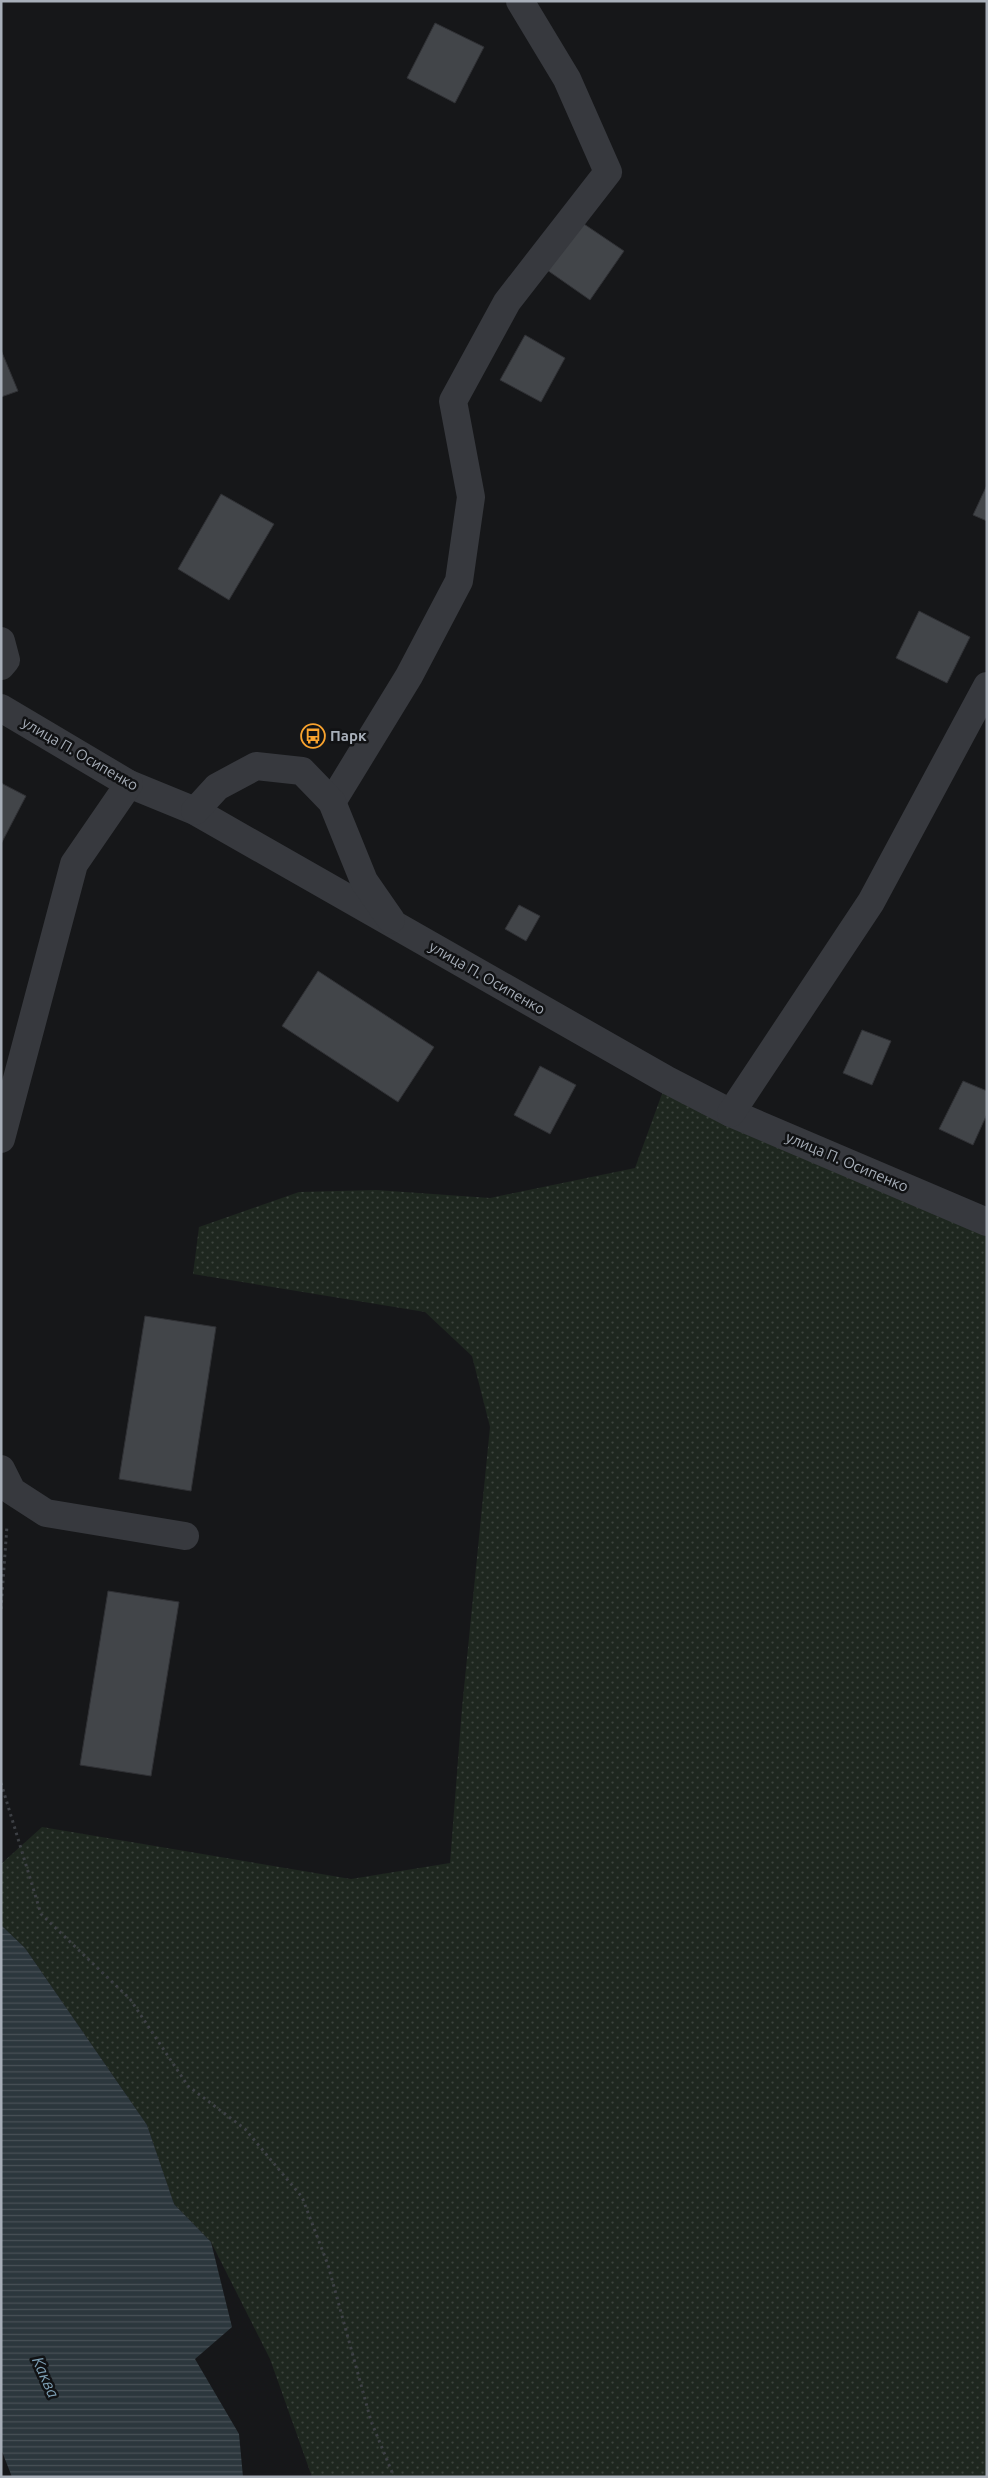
<svg xmlns="http://www.w3.org/2000/svg" width="988" height="2478" font-family="Ubuntu,sans-serif">
<style>
.grass{fill:url(#grass-dots)}
.water{fill:url(#water-rules)}
.building{fill:#424549;stroke:#303135}
.lines{fill:none;stroke-linecap:round;stroke-linejoin:round}
.path{stroke:#3d4045;stroke-width:3;stroke-dasharray:2.5 4;stroke-linecap:butt}
.minor{stroke:#37393e;stroke-width:28}
.labels{text-anchor:middle;stroke-width:5;stroke-linejoin:round;paint-order:stroke}
.poi-label{font-size:15px;font-weight:bold;fill:#a8afb9;stroke:#111214;text-anchor:start}
.street-label{font-size:15px;fill:#a8afb9;stroke:#111214}
.water-label{font-size:16px;font-style:italic;fill:#7ea0b5;stroke:#111214}
</style>
<defs>
<pattern id="grass-dots" width="8" height="8" patternUnits="userSpaceOnUse" patternTransform="scale(1.25)"><rect width="8" height="8" fill="#1e271f"/><path d="M2 2h.1M6 6h.1" fill="none" stroke="#3c443d" stroke-width="1.8" stroke-linecap="round"/></pattern>
<pattern id="water-rules" width="6" height="5" patternUnits="userSpaceOnUse" patternTransform="scale(1.25)"><rect width="6" height="5" fill="#2c373d"/><path d="M0 2.5h6" fill="none" stroke="#485157"/></pattern>
</defs>
<rect width="100%" height="100%" fill="#161719"/>
<polygon class="grass" points="667,1080 987,1222 987,2477 312,2477 270,2359 211,2242 174,2204 147,2125 25,1948 1,1925 1,1864 42,1827 351,1879 450,1863 462,1708 490,1427 472,1356 425,1312 193,1274 199,1227 299,1192 376,1190 490,1198 635,1168"/>
<polygon class="water" points="1,1925 25,1948 147,2125 174,2204 211,2242 232,2327 195,2359 239,2434 243,2477 12,2477 1,2449"/>
<g class="building">
<polygon points="435,23 484,47 455,103 407,78"/>
<polygon points="581,222 624,251 590,300 547,270"/>
<polygon points="525,335 565,358 541,402 500,380"/>
<polygon points="1,350 18,391 1,397"/>
<polygon points="987,485 987,521 973,515"/>
<polygon points="221,494 274,524 229,600 178,569"/>
<polygon points="919,611 970,637 947,683 896,658"/>
<polygon points="1,783 26,796 1,844"/>
<polygon points="519,905 540,916 526,941 505,929"/>
<polygon points="318,971 434,1047 398,1102 282,1026"/>
<polygon points="862,1030 891,1041 872,1085 843,1073"/>
<polygon points="540,1066 576,1085 550,1134 514,1115"/>
<polygon points="963,1081 987,1091 987,1114 973,1145 939,1129"/>
<polygon points="145,1316 216,1327 191,1491 119,1479"/>
<polygon points="108,1591 179,1602 151,1776 80,1765"/>
</g>
<g class="lines">
<g class="path">
<polyline points="1,1609 7,1526"/>
<polyline points="1,1783 41,1914 130,1999 188,2086 245,2129 302,2197 328,2265 371,2421 394,2477"/>
</g>
<g class="minor">
<polyline points="1,641 6,660 1,666"/>
<polyline points="1,708 129,784 195,811 667,1080 731,1113 987,1222"/>
<polyline points="332,802 409,676 459,581 471,497 453,401 507,302 608,172 567,79 520,1"/>
<polyline points="195,811 217,787 256,766 302,771 332,802 364,881 391,920"/>
<polyline points="731,1113 871,902 987,686"/>
<polyline points="1,1139 74,864 129,784"/>
<polyline points="1,1469 12,1491 46,1513 185,1536"/>
</g>
</g>
<defs>
<g id="bus-ring" transform="scale(1.25)"><circle r="9.5" fill="#111214" stroke="#f9a32e" stroke-width="1.5"/><path d="M-5-6H5V4H4V6H2V4H-2V6H-4V4H-5ZM-3.5-4V0h7V-4ZM-3.5 1.2v1.5H-2V1.2ZM2 1.2v1.5H3.5V1.2Z" fill="#f9a32e"/></g>
</defs>
<g fill-rule="evenodd">
<use href="#bus-ring" x="313" y="736"/>
</g>
<g class="labels">
<g class="poi-label">
<text x="330" y="741">Парк</text>
</g>
<g class="street-label">
<text transform="translate(80 754) rotate(30)" y="5">улица П. Осипенко</text>
<text transform="translate(487 978) rotate(30)" y="5">улица П. Осипенко</text>
<text transform="translate(847 1162) rotate(23)" y="5">улица П. Осипенко</text>
</g>
<g class="water-label">
<text transform="translate(46 2377) rotate(66)" y="6">Каква</text>
</g>
</g>
<rect width="988" height="2478" fill="none" stroke="#a8afb9" stroke-width="5"/>
</svg>
